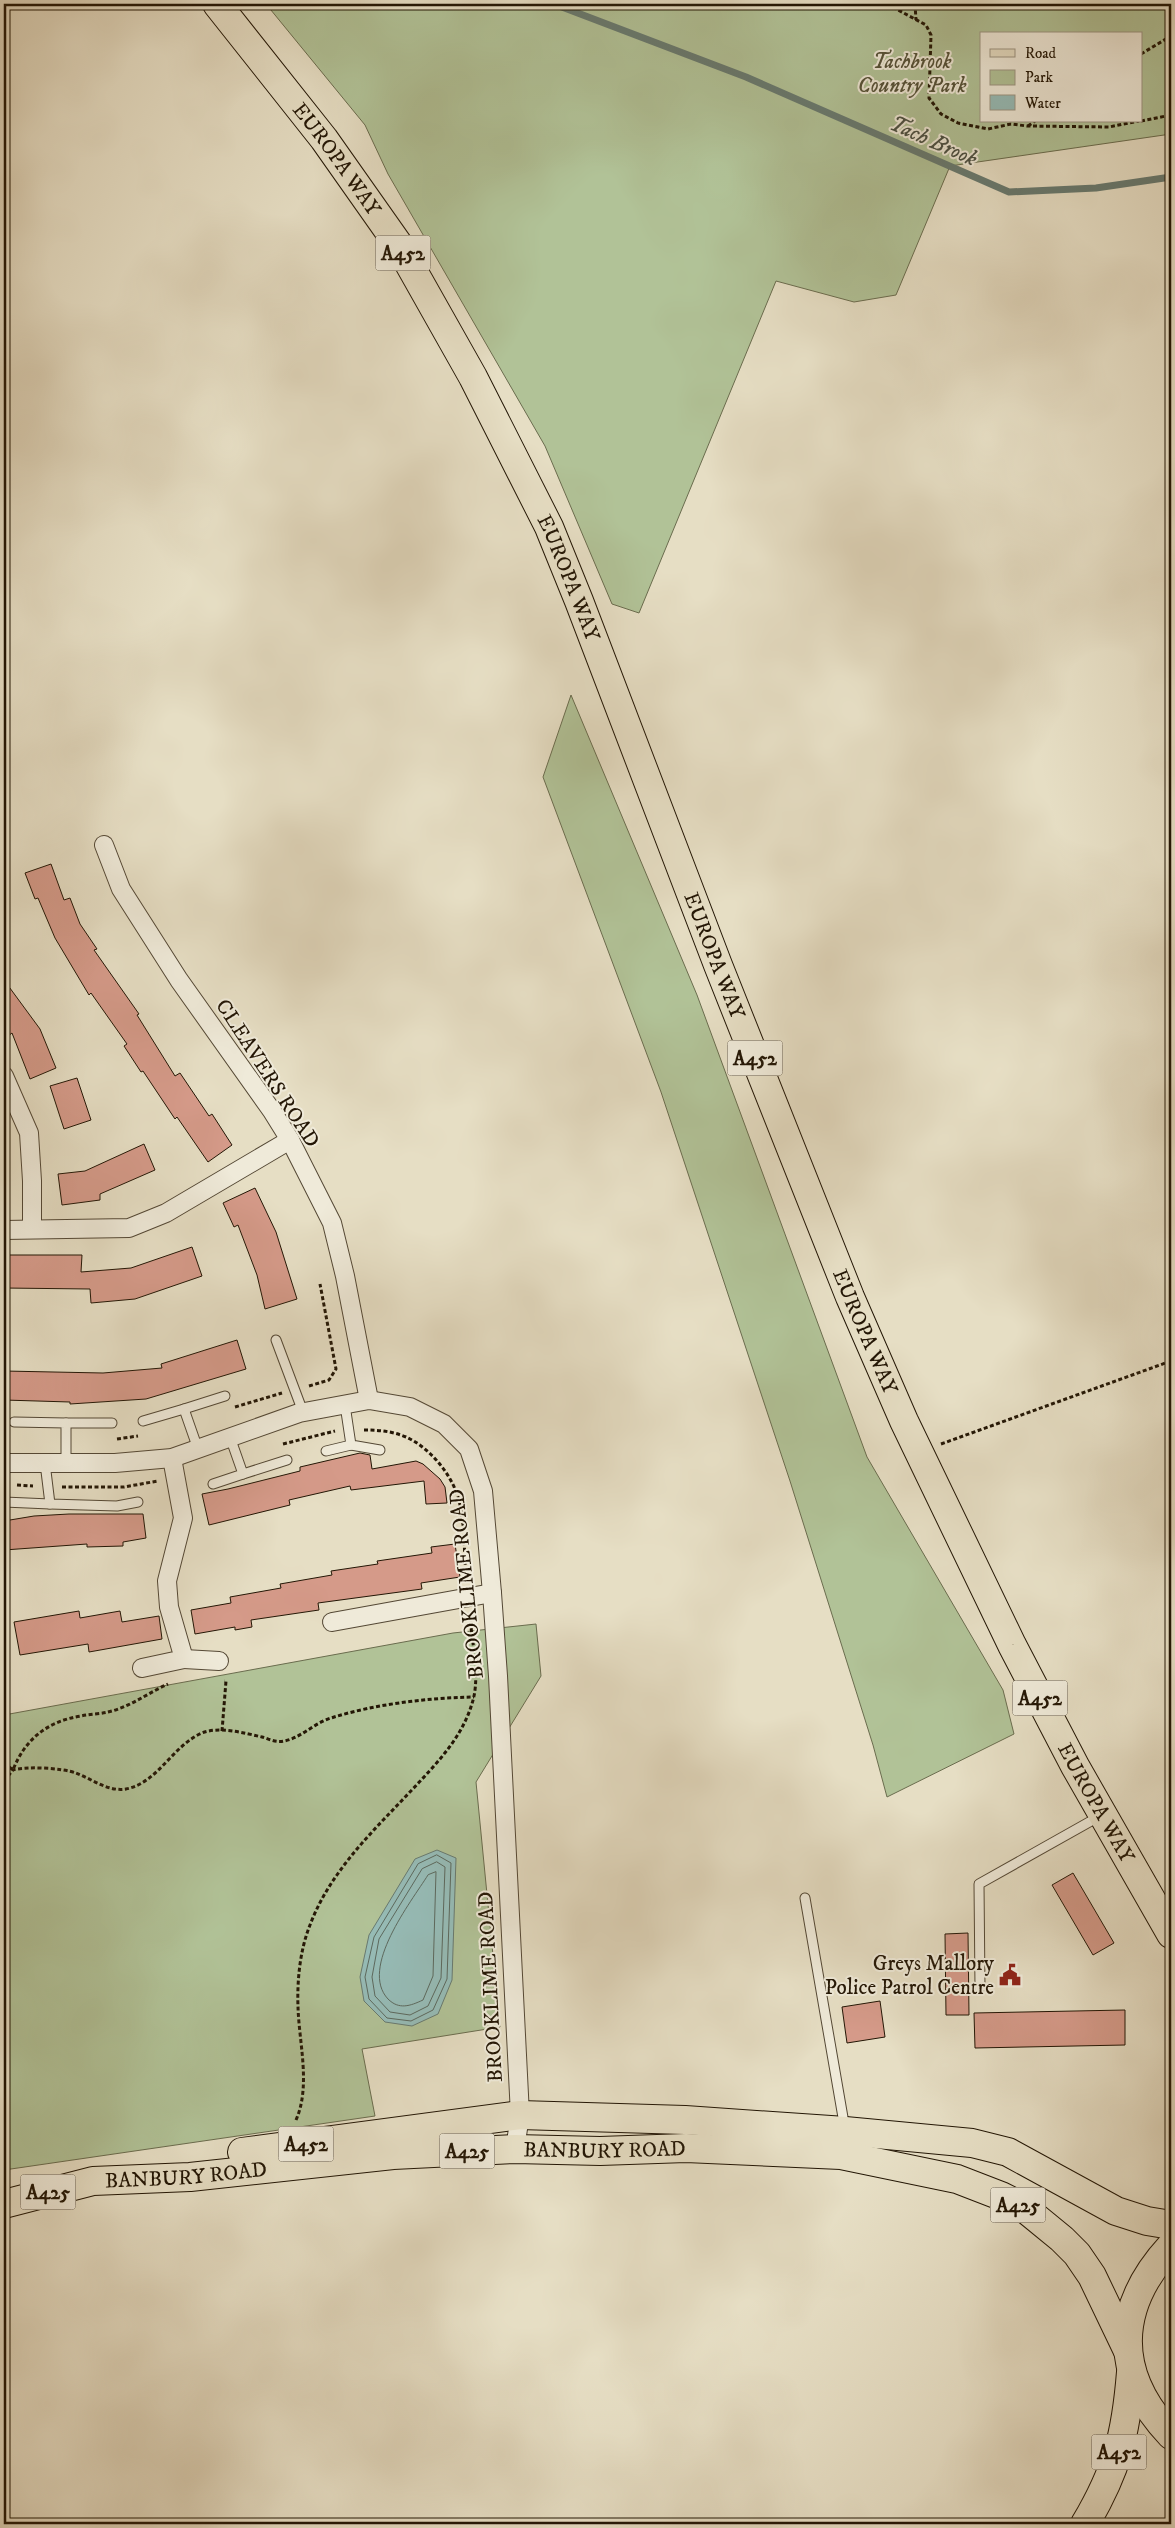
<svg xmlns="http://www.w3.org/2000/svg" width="1175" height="2528" font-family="'IM FELL DW Pica',serif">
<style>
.green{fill:#b1c297;stroke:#6a6c4e;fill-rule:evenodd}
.water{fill:#96bcb7;stroke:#687a70}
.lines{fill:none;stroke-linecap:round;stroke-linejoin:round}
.shore{stroke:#5c695e;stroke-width:1}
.stream{stroke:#687a70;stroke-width:7}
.building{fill:#d59a89;stroke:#231605}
.service-casing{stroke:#544835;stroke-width:11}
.minor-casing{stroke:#544835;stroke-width:20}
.primary-casing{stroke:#231605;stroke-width:30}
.trunk-casing{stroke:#231605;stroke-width:30}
.path{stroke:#231605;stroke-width:3;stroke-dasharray:4 2.5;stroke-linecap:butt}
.service{stroke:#efead9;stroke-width:9}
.minor{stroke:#efead9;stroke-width:18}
.primary{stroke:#e6dec4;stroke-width:28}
.trunk{stroke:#e6dec4;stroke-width:28}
.labels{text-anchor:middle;stroke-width:4;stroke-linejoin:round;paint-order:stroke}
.shield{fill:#efead9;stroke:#605645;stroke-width:1}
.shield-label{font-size:20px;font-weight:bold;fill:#231605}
.park-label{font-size:21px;font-style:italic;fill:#555238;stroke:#efead9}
.street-label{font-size:21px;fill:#231605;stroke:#efead9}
.poi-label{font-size:21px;fill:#231605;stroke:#efead9;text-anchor:end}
.water-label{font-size:22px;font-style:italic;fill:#4b5043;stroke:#efead9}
</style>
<rect width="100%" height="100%" fill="#e6dec4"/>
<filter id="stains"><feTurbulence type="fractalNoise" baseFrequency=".004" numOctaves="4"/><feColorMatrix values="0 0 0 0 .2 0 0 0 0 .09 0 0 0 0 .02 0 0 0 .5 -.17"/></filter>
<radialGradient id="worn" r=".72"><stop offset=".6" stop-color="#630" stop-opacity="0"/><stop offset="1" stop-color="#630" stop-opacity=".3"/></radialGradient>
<g class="green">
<path d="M266 4H1171V134L950 166 896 295 854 302 776 281 639 613 612 604 545 446 388 174 365 125ZM981 34H1141V121H981Z"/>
<polygon points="571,695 697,995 867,1457 1003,1690 1014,1734 887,1797 873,1745 790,1481 661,1092 543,777"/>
<polygon points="536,1624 541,1676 476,1782 500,2027 362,2049 375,2116 4,2170 4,1715 453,1633"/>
</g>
<polygon class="water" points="437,1850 456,1858 452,1980 438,2014 412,2026 385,2022 364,2001 360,1977 369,1935 415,1859"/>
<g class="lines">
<g class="shore">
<polygon points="437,1855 451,1863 447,1979 433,2010 411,2021 387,2018 369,1999 365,1977 374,1937 418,1864"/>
<polygon points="437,1862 445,1867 441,1978 428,2006 410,2015 390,2012 375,1996 372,1977 379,1939 422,1869"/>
<path d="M436 1872 433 1976 423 2000C410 2006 399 2010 388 1999 359 1968 411 1902 428 1875Z"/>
</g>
<polyline class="stream" points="554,4 746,77 1009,192 1096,188 1171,177"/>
</g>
<g class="building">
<polygon points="51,864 64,900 70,898 80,924 97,949 94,950 139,1014 137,1015 175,1076 180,1073 209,1116 212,1114 232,1145 208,1162 177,1117 175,1119 143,1071 141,1072 124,1046 127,1044 91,993 89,995 55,938 38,898 35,899 25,873"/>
<polygon points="4,980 40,1029 56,1068 30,1079 12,1033 4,1039"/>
<polygon points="77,1078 91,1120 64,1129 50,1086"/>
<polygon points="144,1144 155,1170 100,1194 100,1200 62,1205 58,1174 85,1171"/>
<polygon points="255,1188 276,1232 297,1299 265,1309 257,1275 238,1225 234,1227 223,1203"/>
<polygon points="192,1247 202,1276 135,1299 91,1303 90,1289 4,1288 4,1255 82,1255 81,1272 131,1268"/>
<polygon points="237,1340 246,1369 146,1399 70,1404 70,1402 4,1400 4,1371 103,1373 162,1368 161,1364"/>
<polygon points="360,1453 370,1455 372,1469 416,1461 423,1464 440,1479 445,1487 447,1503 426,1504 424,1481 351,1490 350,1486 289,1500 290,1505 209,1525 202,1494 228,1489 300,1471 300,1467"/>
<polygon points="69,1514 143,1514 146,1538 123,1542 123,1546 87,1547 87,1544 4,1550 4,1521 34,1516"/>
<polygon points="455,1544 460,1577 421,1583 422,1589 318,1603 319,1610 251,1620 252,1627 235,1630 235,1627 195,1634 191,1610 231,1603 230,1597 281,1588 280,1584 332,1575 331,1571 378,1564 377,1561 432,1553 431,1547"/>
<polygon points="79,1611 80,1618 120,1611 122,1622 159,1616 162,1639 89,1652 88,1644 20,1655 14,1622"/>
<polygon points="1073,1873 1114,1943 1093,1955 1052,1885"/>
<polygon points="968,1933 969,2015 946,2015 945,1934"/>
<polygon points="880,2001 885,2037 847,2043 842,2007"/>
<polygon points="1125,2010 1125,2045 975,2048 974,2013"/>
</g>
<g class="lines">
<g class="service-casing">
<g id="service">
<polyline points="276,1340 303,1412"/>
<polyline points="345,1405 351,1445 380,1450"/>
<polyline points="184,1409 225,1396"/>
<polyline points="143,1421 184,1409 198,1449"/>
<polyline points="14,1422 66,1423 66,1463"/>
<polyline points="66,1423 112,1423"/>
<polyline points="326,1451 351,1445"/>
<polyline points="45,1463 50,1504 117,1506 138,1502"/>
<polyline points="243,1474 287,1460"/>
<polyline points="213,1484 243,1474 230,1437"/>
<polyline points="4,1502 50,1504"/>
<polyline points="805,1898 845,2129"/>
<polyline points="980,1988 979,1884 1100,1816"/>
</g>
</g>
<g class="minor-casing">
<g id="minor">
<polyline points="104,845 121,889 179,980 272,1111 290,1140 332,1223 345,1276 369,1400"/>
<polyline points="4,1076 29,1133 32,1181 32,1229"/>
<polyline points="4,1230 129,1228 166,1213 290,1140"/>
<polyline points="4,1463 115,1463 172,1458 299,1413 369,1400 410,1407 444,1424 469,1449 483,1491 492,1593 498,1676 520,2115 515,2149"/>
<polyline points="332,1622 492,1593"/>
<polyline points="184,1659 219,1661"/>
<polyline points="142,1668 184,1659 169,1607 167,1581 183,1518 172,1458"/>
</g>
</g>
<g class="primary-casing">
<g id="primary">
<polyline points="242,2152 520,2115 685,2120 845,2131 972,2143 1008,2152 1116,2211 1147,2221 1171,2225"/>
<path id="s1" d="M4 2204 93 2181 190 2177 393 2155 515 2149 600 2151 686 2148 841 2155 957 2179 1001 2196 1023 2207 1062 2239 1077 2254 1092 2276 1127 2349"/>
</g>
</g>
<g class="trunk-casing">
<g id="trunk">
<path id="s2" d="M217 4 324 139 398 244 473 377 549 527 579 601 718 965 850 1297 904 1421 1012 1645 1075 1766 1171 1934"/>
<path d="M1171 2246C1114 2308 1113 2374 1171 2435"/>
<path d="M1085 2524C1117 2470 1126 2435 1131 2372"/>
</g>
</g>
<g class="path">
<polyline points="887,4 926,25 931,35 929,98 941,114 958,123 988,129 1011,124 1027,126 1109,127 1139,121"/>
<polyline points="915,4 916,20"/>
<polyline points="1141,54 1171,36"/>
<polyline points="1141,121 1171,115"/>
<polyline points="1028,126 1035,121"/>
<polyline points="309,1386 329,1380 336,1369 320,1284"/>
<polyline points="235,1407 282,1393"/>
<path d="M364 1430C378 1430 392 1431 406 1437 431 1448 455 1478 460 1505 465 1528 464 1554 466 1578"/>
<polyline points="117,1439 138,1436"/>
<polyline points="283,1444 335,1431"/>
<polyline points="941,1444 1171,1361"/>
<polyline points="17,1485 33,1486"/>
<polyline points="62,1487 124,1487 158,1481"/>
<polyline points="222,1731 226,1681 224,1681"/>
<path d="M4 1763 13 1770C25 1739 48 1721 81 1716 90 1714 100 1714 108 1712 130 1707 148 1693 168 1684"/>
<path d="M4 1781 13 1770C27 1766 62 1768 76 1773 92 1779 108 1792 126 1789 158 1783 173 1745 202 1733 219 1726 244 1733 262 1737 269 1739 276 1743 284 1741 301 1738 314 1723 331 1718 375 1704 427 1698 474 1697"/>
<path d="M296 2120C311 2086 299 2043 298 2007 297 1980 300 1950 310 1925 330 1872 371 1833 409 1793 436 1764 465 1736 474 1696 479 1672 472 1642 470 1617"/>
</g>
<use href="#service" class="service"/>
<use href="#minor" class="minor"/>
<use href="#primary" class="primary"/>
<use href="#trunk" class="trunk"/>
</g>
<defs>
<g id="civic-bare" transform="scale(1.725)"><path d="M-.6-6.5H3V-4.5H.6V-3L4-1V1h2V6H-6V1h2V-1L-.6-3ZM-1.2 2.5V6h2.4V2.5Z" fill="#8f2418" stroke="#efead9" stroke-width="2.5" paint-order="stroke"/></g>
</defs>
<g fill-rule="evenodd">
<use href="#civic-bare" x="1010" y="1975"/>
</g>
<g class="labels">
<g class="shield">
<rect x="375.5" y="235.5" width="55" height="35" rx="4"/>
<rect x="727.5" y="1040.5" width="55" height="35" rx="4"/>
<rect x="1012.5" y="1680.5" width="55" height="35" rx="4"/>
<rect x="278.5" y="2126.5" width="55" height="35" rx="4"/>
<rect x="439.5" y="2133.5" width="55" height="35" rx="4"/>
<rect x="20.5" y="2174.5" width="55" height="35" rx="4"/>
<rect x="990.5" y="2187.5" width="55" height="35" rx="4"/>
<rect x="1091.5" y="2434.5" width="55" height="35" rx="4"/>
</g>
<g class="shield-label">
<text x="403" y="260">A452</text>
<text x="755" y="1065">A452</text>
<text x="1040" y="1705">A452</text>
<text x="306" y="2151">A452</text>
<text x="467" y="2158">A425</text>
<text x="48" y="2199">A425</text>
<text x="1018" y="2212">A425</text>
<text x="1119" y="2459">A452</text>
</g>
<g class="park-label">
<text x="912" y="68">Tachbrook<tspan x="912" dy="24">Country Park</tspan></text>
</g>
<g class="street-label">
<text dy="7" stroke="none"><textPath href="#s2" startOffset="196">EUROPA WAY</textPath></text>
<text dy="7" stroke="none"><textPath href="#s2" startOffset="676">EUROPA WAY</textPath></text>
<text dy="7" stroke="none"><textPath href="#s2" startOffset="1081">EUROPA WAY</textPath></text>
<text transform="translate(268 1073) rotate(57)" y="7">CLEAVERS ROAD</text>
<text dy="7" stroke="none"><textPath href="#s2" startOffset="1486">EUROPA WAY</textPath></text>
<text transform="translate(466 1584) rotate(-96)" y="7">BROOKLIME ROAD</text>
<text dy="7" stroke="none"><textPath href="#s2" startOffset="2011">EUROPA WAY</textPath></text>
<text transform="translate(490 1987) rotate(-93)" y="7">BROOKLIME ROAD</text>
<text dy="7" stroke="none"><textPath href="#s1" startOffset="605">BANBURY ROAD</textPath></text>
<text dy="7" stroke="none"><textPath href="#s1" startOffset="185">BANBURY ROAD</textPath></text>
</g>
<g class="poi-label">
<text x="994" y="1970">Greys Mallory<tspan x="994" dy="24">Police Patrol Centre</tspan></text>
</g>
<g class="water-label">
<text transform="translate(934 140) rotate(24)" y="8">Tach Brook</text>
</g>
</g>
<rect width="1175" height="2528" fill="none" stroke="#e6dec4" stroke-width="20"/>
<rect x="5" y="5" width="1165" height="2518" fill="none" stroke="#231605" stroke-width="2.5"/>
<rect x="10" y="10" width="1155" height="2508" fill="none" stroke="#231605"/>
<rect x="980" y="32" width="162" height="90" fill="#efead9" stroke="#9d9584"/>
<rect x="990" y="49" width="25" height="8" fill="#e6dec4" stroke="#9d9584"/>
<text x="1025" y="58" font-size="15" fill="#231605">Road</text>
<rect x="990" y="70" width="25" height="15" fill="#b1c297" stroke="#9d9584"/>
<text x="1025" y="82" font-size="15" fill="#231605">Park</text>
<rect x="990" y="95" width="25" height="15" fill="#96bcb7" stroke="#9d9584"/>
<text x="1025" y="108" font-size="15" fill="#231605">Water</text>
<rect width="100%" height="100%" filter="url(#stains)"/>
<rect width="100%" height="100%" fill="url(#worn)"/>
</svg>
